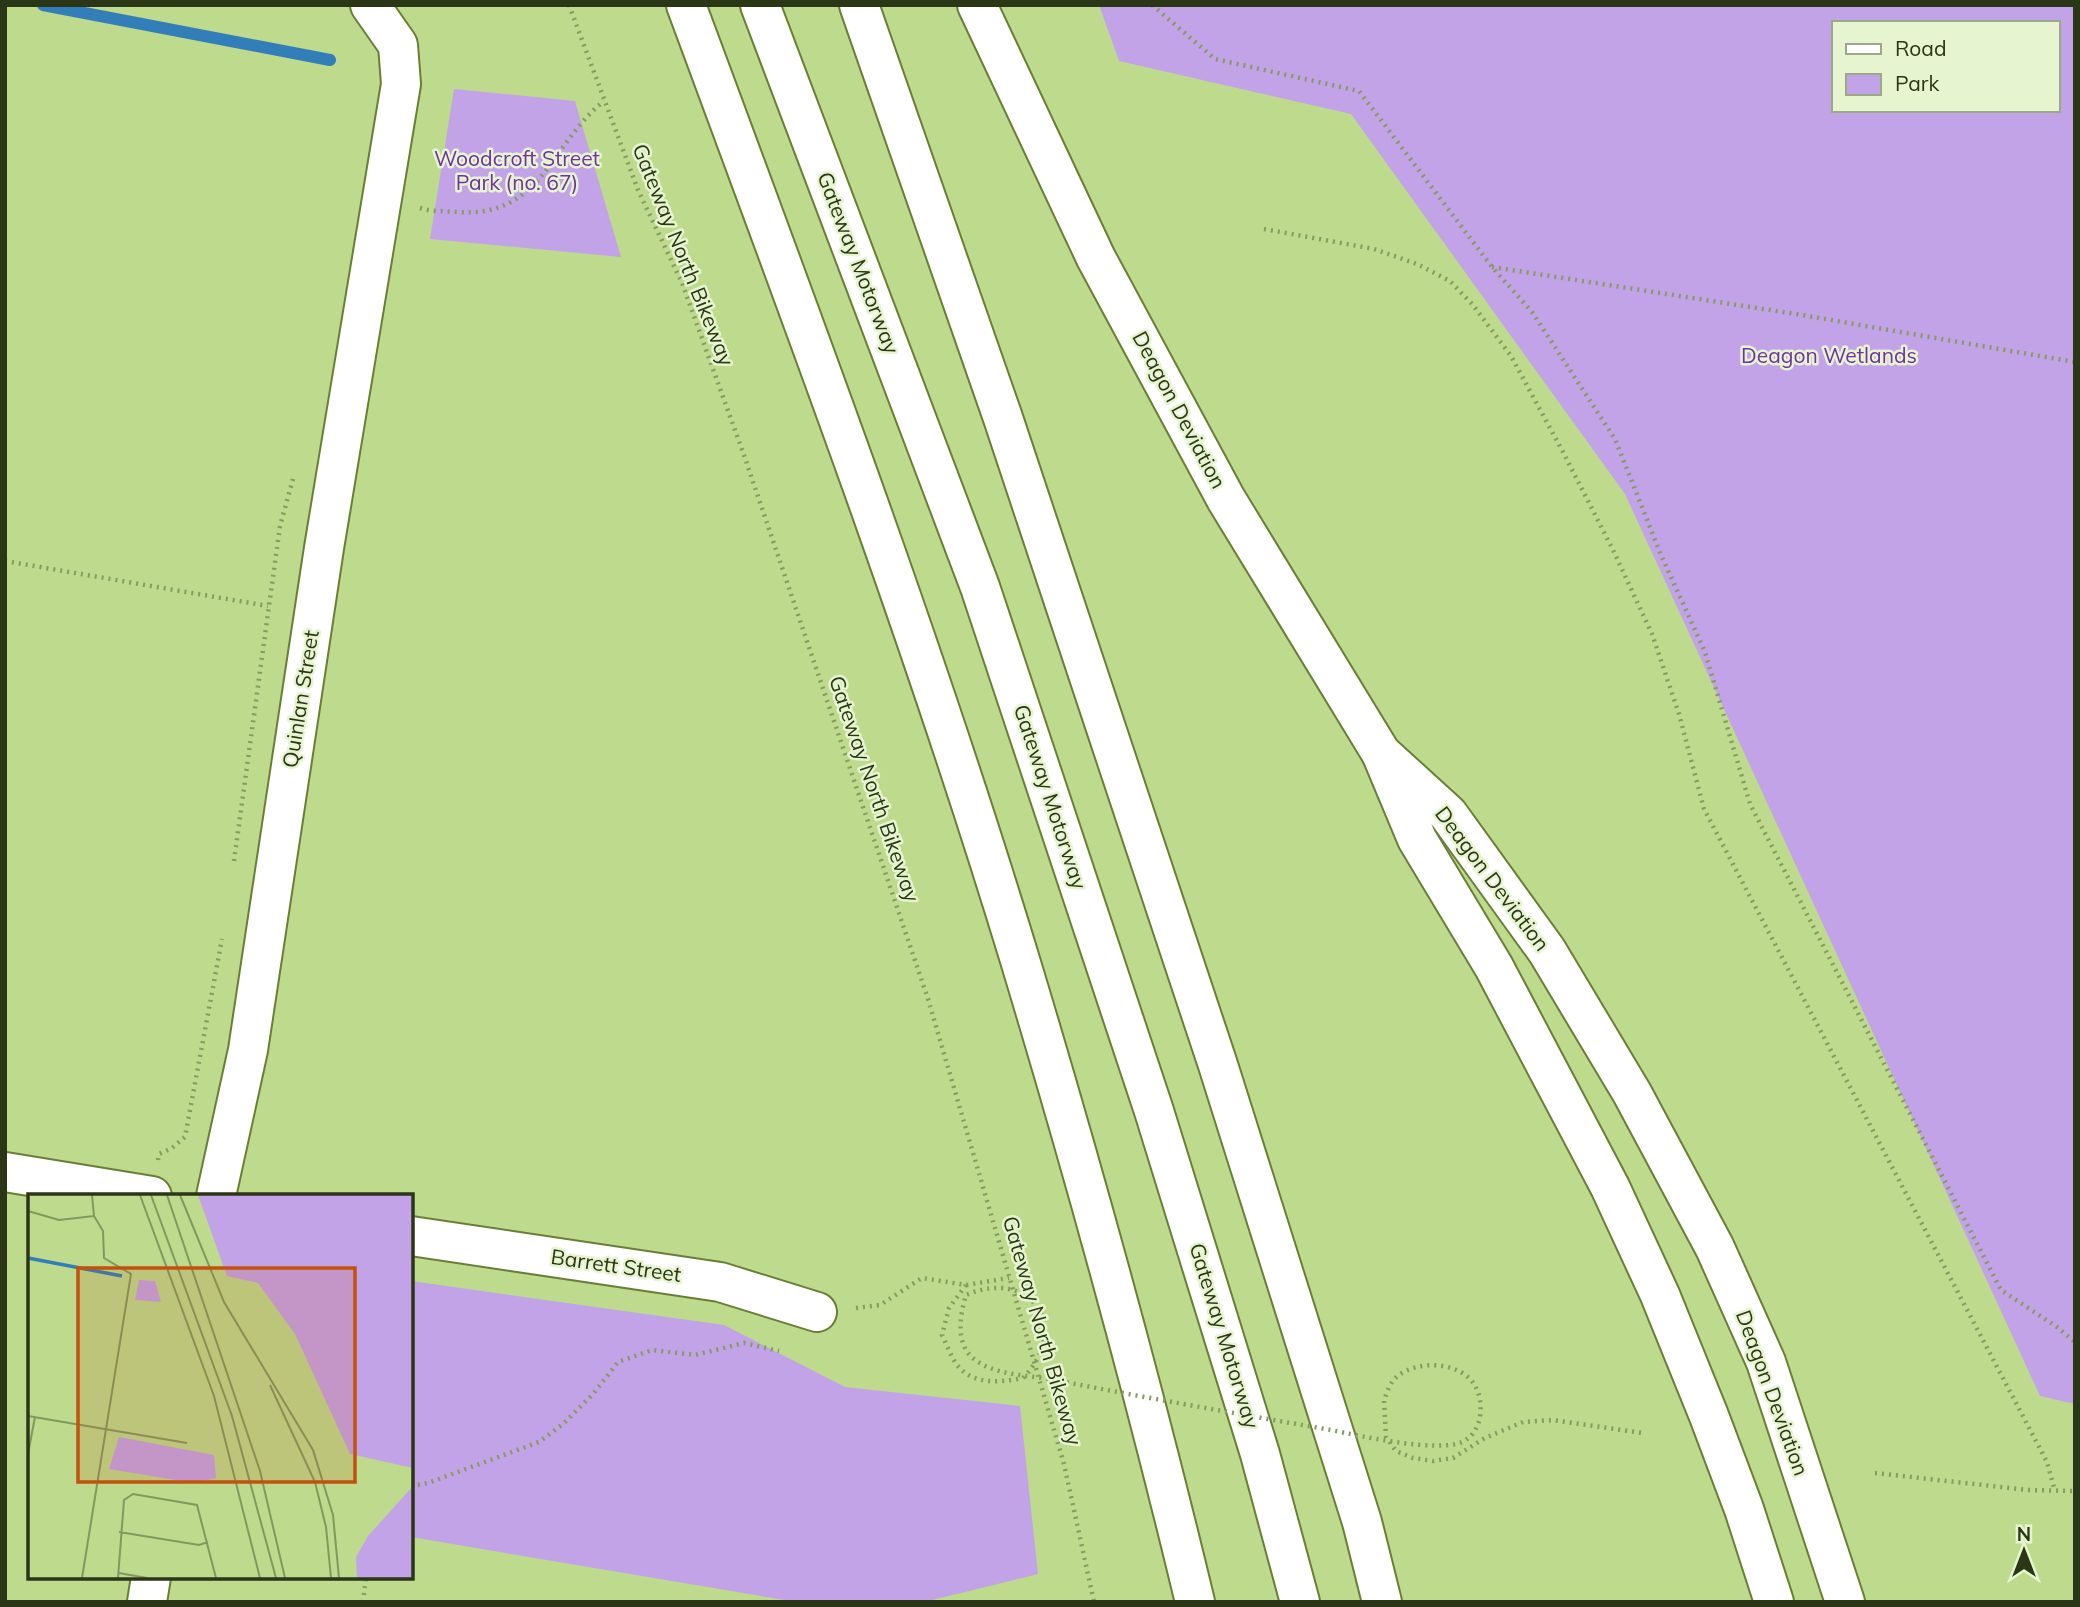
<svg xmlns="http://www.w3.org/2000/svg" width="2080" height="1607" font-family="Mulish,sans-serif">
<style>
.green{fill:#c3a3e8;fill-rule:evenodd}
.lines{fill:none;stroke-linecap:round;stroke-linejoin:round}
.stream{stroke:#327eb8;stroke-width:12}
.minor-casing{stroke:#678035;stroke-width:42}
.tertiary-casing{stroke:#678035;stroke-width:42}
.trunk-casing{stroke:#678035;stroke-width:42}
.motorway-casing{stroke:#678035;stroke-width:42}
.path{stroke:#859b60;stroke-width:4.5;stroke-dasharray:2 5;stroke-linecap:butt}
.minor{stroke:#fff;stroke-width:38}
.tertiary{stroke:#fff;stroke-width:38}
.trunk{stroke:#fff;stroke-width:38}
.motorway{stroke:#fff;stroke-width:38}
.path-bridge{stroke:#859b60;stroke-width:4.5;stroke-dasharray:2 5;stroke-linecap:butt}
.labels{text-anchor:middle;stroke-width:5;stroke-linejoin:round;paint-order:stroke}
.park-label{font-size:21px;fill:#6f31a3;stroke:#e6f5cf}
.street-label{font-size:21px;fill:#2b3617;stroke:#e6f5cf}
.inset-river{fill:none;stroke:#327eb8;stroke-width:3.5}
.inset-road{fill:none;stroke:#83985e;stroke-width:2}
.view{fill:#c2520e;fill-opacity:0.15;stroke:#c2520e;stroke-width:3.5}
.inset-edge{fill:none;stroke:#2b3617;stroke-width:3.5}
</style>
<rect width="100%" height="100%" fill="#bdda8d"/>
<g class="green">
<path d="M1099 5H2075V1404L2040 1396 1625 494 1351 114 1119 61ZM1833 23H2057V110H1833Z"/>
<polygon points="454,89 575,101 621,257 430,239"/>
<polygon points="411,1281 724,1325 845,1387 1020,1406 1038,1574 924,1602 796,1602 411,1537"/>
</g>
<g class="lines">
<polyline class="stream" points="43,5 330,60"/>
<g class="minor-casing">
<g id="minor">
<polyline points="5,1172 152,1196"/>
<polyline points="216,1196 248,1050 324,548 401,84 398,45 370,5"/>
<polyline points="411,1236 720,1282 817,1312"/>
</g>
</g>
<g class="tertiary-casing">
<polyline id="tertiary" points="147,1602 151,1577"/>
</g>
<g class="trunk-casing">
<g id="trunk">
<polyline points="859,5 1003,418 1218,1065 1362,1522 1382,1602"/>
<polyline points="977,5 1096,258 1226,499 1381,753 1448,814 1547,951 1632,1093 1715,1248 1766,1362 1845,1602"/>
</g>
</g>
<g class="motorway-casing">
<g id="motorway">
<path d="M686 5C803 321 922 637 1020 960 1084 1172 1143 1386 1195 1602"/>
<polyline points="760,5 980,587 1154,1111 1260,1454 1300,1602"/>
<polyline points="1381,753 1417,839 1494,967 1610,1187 1660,1295 1709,1416 1744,1509 1774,1602"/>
</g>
</g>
<g class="path">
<polyline points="569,5 638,190 682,283 745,458 928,999 1064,1464 1094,1602"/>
<polyline points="1152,5 1215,59 1359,91 1492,267 1532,312 1615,439 1661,555 1705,652 1750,804 2001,1290 2057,1327 2075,1342"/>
<path d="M420 208C432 212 445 211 458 212 542 218 550 144 604 101"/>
<polyline points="1264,229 1374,249 1417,264 1450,281 1473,305 1511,356 1563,452 1613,550 1652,634 1679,714 1704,809 2047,1462 2055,1491"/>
<polyline points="1492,267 1796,314 2075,362"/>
<polyline points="5,561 268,606"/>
<polyline points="234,861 280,526 293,479"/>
<polyline points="158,1160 159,1154 172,1148 185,1137 222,939"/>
<path d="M966 1285 949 1308 942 1335C947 1345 951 1357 957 1365 974 1386 1000 1382 1023 1378"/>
<polyline points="856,1308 880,1305 922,1278 966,1285 1009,1278"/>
<polyline points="1384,1401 1386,1437 1396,1451 1413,1458 1433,1461 1453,1458 1485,1438 1523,1422 1553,1420 1643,1433"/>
<polyline points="1875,1473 2028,1490 2075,1491"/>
<polyline points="411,1486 428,1483 539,1442 563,1424 593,1394 618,1362 652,1350 695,1355 744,1343 779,1351"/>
<polyline points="363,1602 366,1577"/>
</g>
<use href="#minor" class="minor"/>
<use href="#tertiary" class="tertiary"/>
<use href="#trunk" class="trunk"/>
<use href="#motorway" class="motorway"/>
<path class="path-bridge" d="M1023 1378C1072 1328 1032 1267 966 1295 960 1315 955 1344 974 1359 995 1376 1030 1375 1055 1380 1147 1398 1239 1414 1331 1430 1360 1436 1437 1453 1462 1442 1485 1432 1486 1394 1469 1378 1452 1362 1418 1361 1399 1375 1390 1381 1387 1392 1384 1401"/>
</g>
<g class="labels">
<g class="park-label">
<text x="517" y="166">Woodcroft Street<tspan x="517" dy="24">Park (no. 67)</tspan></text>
<text x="1829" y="363">Deagon Wetlands</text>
</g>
<g class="street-label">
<text transform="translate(683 255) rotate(68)" y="7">Gateway North Bikeway</text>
<text transform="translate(858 263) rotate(69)" y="7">Gateway Motorway</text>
<text transform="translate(1179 410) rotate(62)" y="7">Deagon Deviation</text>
<text transform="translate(301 699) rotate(-81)" y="7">Quinlan Street</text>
<text transform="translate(874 789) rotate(71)" y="7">Gateway North Bikeway</text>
<text transform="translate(1050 797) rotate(72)" y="7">Gateway Motorway</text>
<text transform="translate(1492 879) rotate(53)" y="7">Deagon Deviation</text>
<text transform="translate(616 1266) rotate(8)" y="7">Barrett Street</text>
<text transform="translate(1042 1331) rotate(74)" y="7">Gateway North Bikeway</text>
<text transform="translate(1224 1336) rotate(73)" y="7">Gateway Motorway</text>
<text transform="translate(1772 1393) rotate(70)" y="7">Deagon Deviation</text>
</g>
</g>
<g transform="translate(28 1194)">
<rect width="385" height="385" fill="#bdda8d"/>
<path d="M170 1H385V274L322 260 267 140 230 89 199 82ZM111 86 127 87 133 108 107 106ZM91 243 186 261 188 284 166 289 81 275ZM385 292V384H329L328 363 340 342Z" fill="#c3a3e8"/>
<path class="inset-river" d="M0 64 94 82"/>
<path class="inset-road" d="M64 1 66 22M112 1 186 202 232 384M123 1 204 222 248 384M139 1 232 277 257 384M152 1 196 108 285 256 305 321 311 384M0 17 31 26 66 22 75 37 76 64 103 80 54 384M242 191 287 288 298 333 303 384M0 222 159 249M0 260 7 223M91 338 171 351 180 348M91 379 119 384M90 384 96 306 105 300 169 311 188 384"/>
<path class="view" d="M50 74H327V288H50Z"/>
<rect width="385" height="385" class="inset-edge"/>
</g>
<rect width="2080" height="1607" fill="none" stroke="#2b3617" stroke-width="14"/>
<rect x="1832" y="21" width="228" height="91" fill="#e6f5cf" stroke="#9ba985" stroke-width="2"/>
<rect x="1846" y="44" width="35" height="10" fill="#ffffff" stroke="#9ba985" stroke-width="2"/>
<text x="1895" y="56" font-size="21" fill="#2b3617">Road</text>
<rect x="1846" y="74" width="35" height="21" fill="#c3a3e8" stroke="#9ba985" stroke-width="2"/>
<text x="1895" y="91" font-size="21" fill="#2b3617">Park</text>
<g transform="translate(2024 1551)" stroke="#e6f5cf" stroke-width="5" paint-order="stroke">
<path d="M0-5L12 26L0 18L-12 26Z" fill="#2b3617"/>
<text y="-10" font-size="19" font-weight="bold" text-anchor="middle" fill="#2b3617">N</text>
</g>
</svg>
